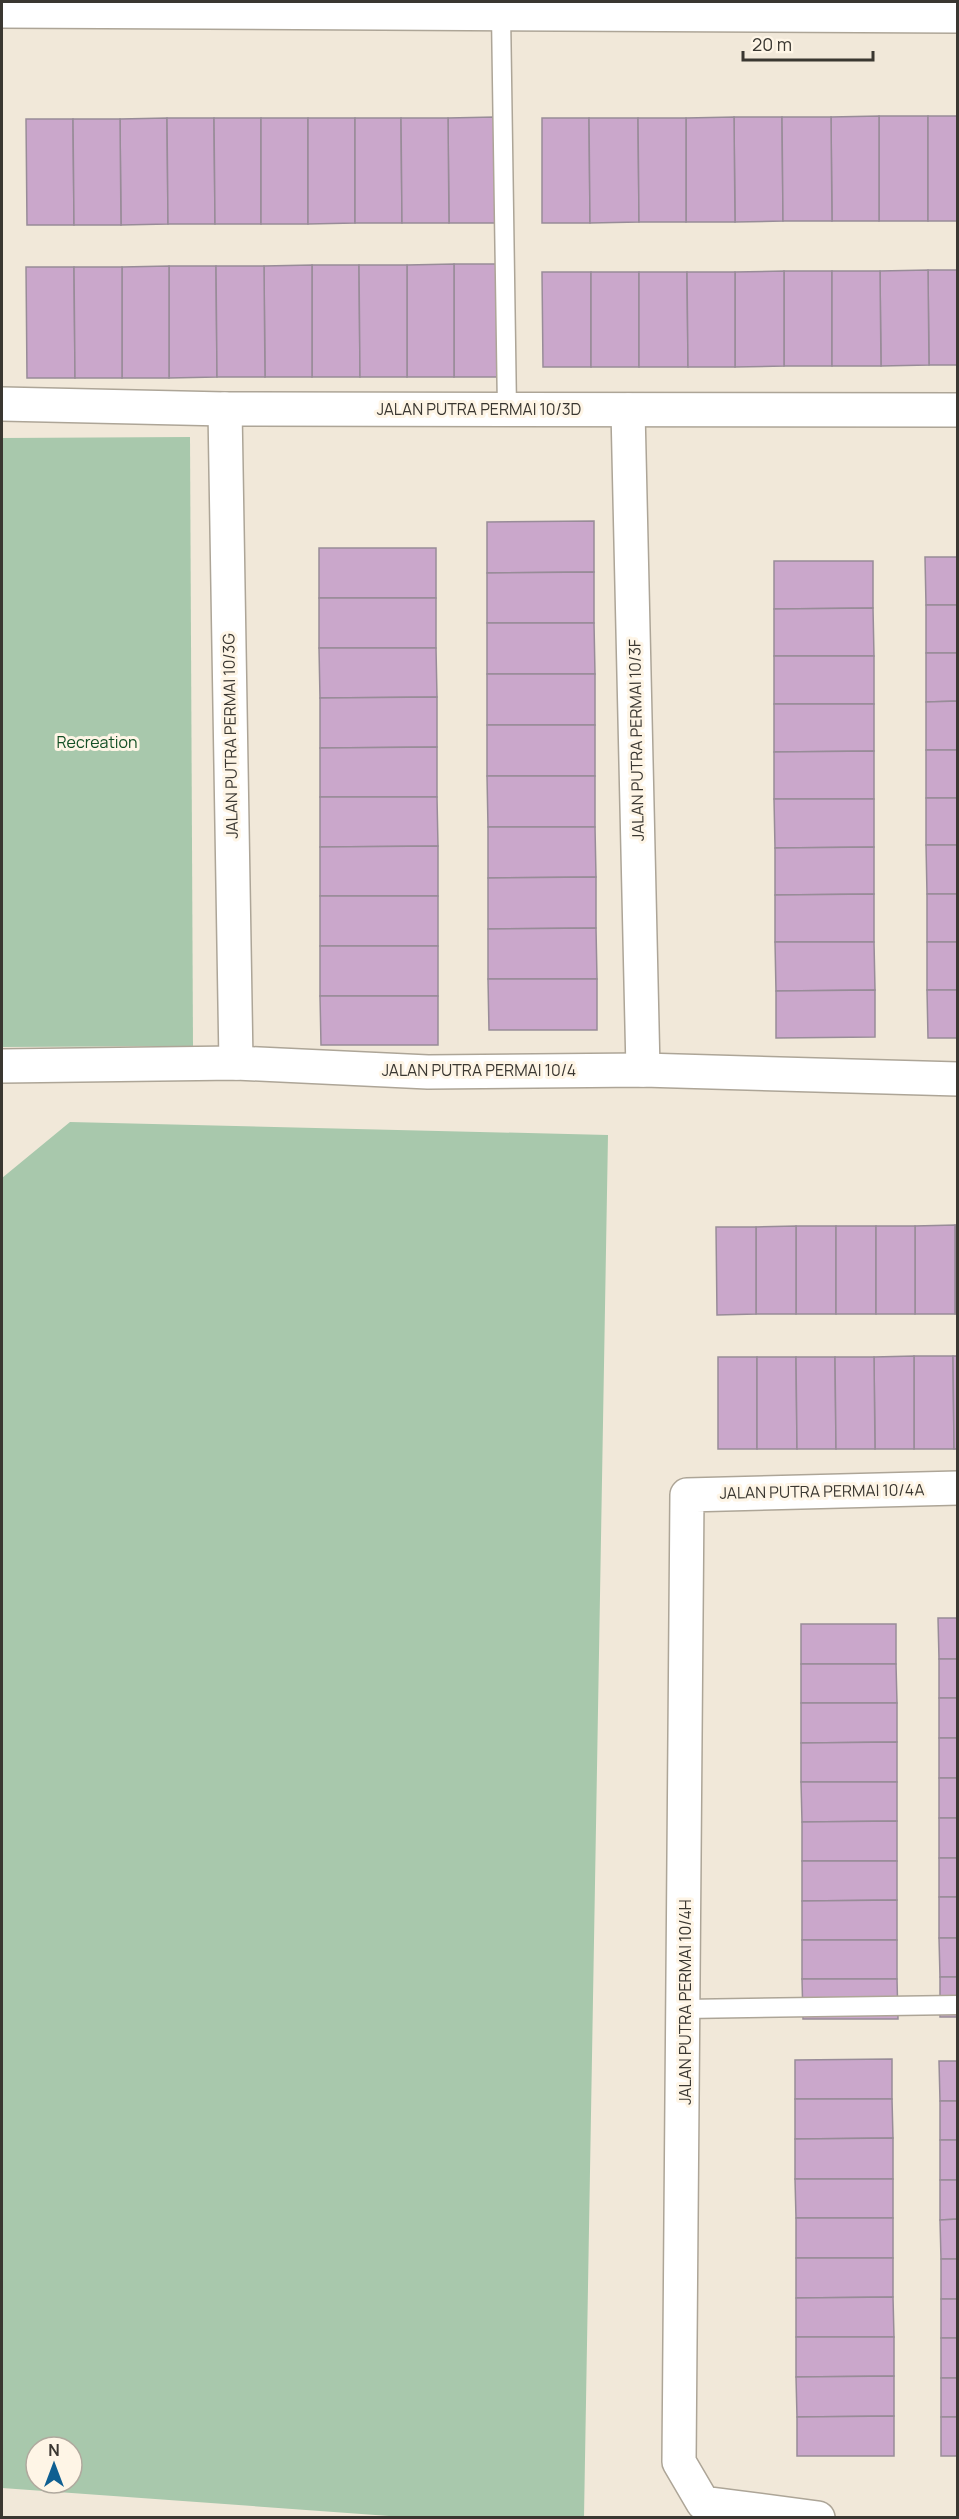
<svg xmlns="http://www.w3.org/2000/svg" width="959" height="2519" font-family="Manrope,sans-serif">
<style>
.green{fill:#a8c8ac;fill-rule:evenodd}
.building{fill:#caa7cb;stroke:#988c98;stroke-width:1.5}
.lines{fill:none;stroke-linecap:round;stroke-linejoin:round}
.service-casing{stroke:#ada597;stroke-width:21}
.minor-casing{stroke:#ada597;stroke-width:36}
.service{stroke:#fff;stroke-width:18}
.minor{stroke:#fff;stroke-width:33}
.labels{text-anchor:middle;stroke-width:6;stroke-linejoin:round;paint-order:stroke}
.street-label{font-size:16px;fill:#3a3731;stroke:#fef5e6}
.park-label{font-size:16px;fill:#134f24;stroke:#fef5e6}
</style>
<rect width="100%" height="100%" fill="#f1e8d9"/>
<g class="green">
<polygon points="190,437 193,1046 2,1047 2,438"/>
<path d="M70 1122 608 1135 584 2517H403L2 2488V1178ZM36 2447H72V2483H36Z"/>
</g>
<g class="building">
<rect x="879" y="116" width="49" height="105"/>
<polygon points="879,116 879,221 832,221 831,117"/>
<rect x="928" y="116" width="30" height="105"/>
<polygon points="495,117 496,223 449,223 448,118"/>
<polygon points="734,117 782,117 783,221 735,222"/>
<polygon points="734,117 735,222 686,222 686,118"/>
<polygon points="782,117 831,117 832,221 783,221"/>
<polygon points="167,118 168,224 121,225 120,119"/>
<polygon points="167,118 214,118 215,224 168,224"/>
<polygon points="214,118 261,118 261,224 215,224"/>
<rect x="261" y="118" width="47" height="106"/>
<polygon points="308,118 355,118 355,223 308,224"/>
<polygon points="355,118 401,118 402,223 355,223"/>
<polygon points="401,118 448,118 449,223 402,223"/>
<polygon points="542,118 589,118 590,223 542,223"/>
<polygon points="589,118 638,118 639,222 590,223"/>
<polygon points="638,118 686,118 686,222 639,222"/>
<polygon points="26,119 73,119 74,225 27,225"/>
<polygon points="73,119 120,119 121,225 74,225"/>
<polygon points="454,264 501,264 502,377 454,377"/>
<polygon points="454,264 454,377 407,377 407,265"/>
<polygon points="312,265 359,265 360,377 312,377"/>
<polygon points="312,265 312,377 265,377 264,266"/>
<polygon points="359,265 407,265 407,377 360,377"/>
<polygon points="169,266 216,266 217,377 169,378"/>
<polygon points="169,266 169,378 122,378 122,267"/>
<polygon points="216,266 264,266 265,377 217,377"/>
<polygon points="26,267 74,267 75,378 27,378"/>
<polygon points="74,267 122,267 122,378 75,378"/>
<polygon points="928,270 958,270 958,365 929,365"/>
<polygon points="928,270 929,365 881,366 880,271"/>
<rect x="784" y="271" width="48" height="95"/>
<polygon points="784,271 784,366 735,367 735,272"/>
<polygon points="832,271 880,271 881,366 832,366"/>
<polygon points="542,272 591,272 591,367 543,367"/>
<rect x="591" y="272" width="48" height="95"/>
<polygon points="639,272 687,272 688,367 639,367"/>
<polygon points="687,272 735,272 735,367 688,367"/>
<polygon points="594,521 594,572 487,573 487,522"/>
<rect x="319" y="548" width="117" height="50"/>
<polygon points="925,557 958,557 958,605 926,605"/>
<polygon points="774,561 873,561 873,608 774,609"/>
<polygon points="594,572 594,623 487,623 487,573"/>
<rect x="319" y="598" width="117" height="50"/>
<rect x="926" y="605" width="32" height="48"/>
<polygon points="873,608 874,656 774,656 774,609"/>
<polygon points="487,623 594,623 595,674 487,674"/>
<polygon points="319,648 436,648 437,697 320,698"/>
<polygon points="926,653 958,653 958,701 926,702"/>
<rect x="774" y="656" width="100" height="48"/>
<rect x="487" y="674" width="108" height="51"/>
<polygon points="437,697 437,747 320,748 320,698"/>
<polygon points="958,701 958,750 926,750 926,702"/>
<polygon points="774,704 874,704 874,751 774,752"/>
<rect x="487" y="725" width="108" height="51"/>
<polygon points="437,747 437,797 320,797 320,748"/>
<rect x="926" y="750" width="32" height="48"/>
<polygon points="874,751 874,799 774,799 774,752"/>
<polygon points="487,776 595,776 595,827 488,827"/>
<polygon points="320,797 437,797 438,846 320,847"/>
<rect x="926" y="798" width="32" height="47"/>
<polygon points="774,799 874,799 874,847 775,848"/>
<polygon points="488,827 595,827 596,877 488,878"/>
<polygon points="926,845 958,845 958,894 927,894"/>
<polygon points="438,846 438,896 320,896 320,847"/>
<polygon points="874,847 874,894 775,895 775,848"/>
<polygon points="596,877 596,928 488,929 488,878"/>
<polygon points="874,894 874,942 775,942 775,895"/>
<rect x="927" y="894" width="31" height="48"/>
<rect x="320" y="896" width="118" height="50"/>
<polygon points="596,928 597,979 488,979 488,929"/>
<polygon points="775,942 874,942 875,990 776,991"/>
<rect x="927" y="942" width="31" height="48"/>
<rect x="320" y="946" width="118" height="50"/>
<polygon points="488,979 597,979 597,1030 489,1030"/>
<polygon points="875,990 875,1037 776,1038 776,991"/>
<polygon points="927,990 958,990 958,1038 928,1038"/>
<polygon points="320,996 438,996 438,1045 321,1045"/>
<rect x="955" y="1225" width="3" height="89"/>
<polygon points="955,1225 955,1314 915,1314 915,1226"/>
<rect x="796" y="1226" width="40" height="88"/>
<polygon points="796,1226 796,1314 756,1314 756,1227"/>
<rect x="836" y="1226" width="40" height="88"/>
<rect x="876" y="1226" width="39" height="88"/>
<polygon points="716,1227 756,1227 756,1314 717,1315"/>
<polygon points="914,1356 953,1356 954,1449 914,1449"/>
<polygon points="914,1356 914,1449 875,1449 874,1357"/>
<polygon points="953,1356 958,1356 958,1449 954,1449"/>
<rect x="718" y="1357" width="39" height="92"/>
<polygon points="757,1357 796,1357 797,1449 757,1449"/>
<polygon points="796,1357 835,1357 836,1449 797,1449"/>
<polygon points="835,1357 874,1357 875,1449 836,1449"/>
<polygon points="938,1618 958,1618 958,1659 939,1659"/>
<rect x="801" y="1624" width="95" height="40"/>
<rect x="939" y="1659" width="19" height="39"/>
<polygon points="801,1664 896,1664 897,1703 801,1703"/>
<rect x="939" y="1698" width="19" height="40"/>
<polygon points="801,1703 897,1703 897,1742 801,1743"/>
<rect x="939" y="1738" width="19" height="40"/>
<polygon points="897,1742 897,1782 801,1782 801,1743"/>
<rect x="939" y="1778" width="19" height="40"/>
<polygon points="801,1782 897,1782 897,1821 802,1822"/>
<rect x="939" y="1818" width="19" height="40"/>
<polygon points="897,1821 897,1861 802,1861 802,1822"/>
<rect x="939" y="1858" width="19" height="39"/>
<polygon points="802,1861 897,1861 897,1900 802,1901"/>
<rect x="939" y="1897" width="19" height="41"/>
<polygon points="897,1900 897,1940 802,1940 802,1901"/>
<polygon points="939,1938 958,1938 958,1977 940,1977"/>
<rect x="802" y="1940" width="95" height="39"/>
<rect x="940" y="1977" width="18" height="40"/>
<polygon points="802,1979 897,1979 898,2019 803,2019"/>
<polygon points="892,2059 892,2099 795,2099 795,2060"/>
<polygon points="939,2061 958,2061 958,2101 940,2101"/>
<polygon points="795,2099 892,2099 893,2138 795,2139"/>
<rect x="940" y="2101" width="18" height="39"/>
<polygon points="893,2138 893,2179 795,2179 795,2139"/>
<rect x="940" y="2140" width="18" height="40"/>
<polygon points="795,2179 893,2179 893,2218 796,2218"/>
<polygon points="940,2180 958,2180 958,2219 940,2220"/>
<rect x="796" y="2218" width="97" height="40"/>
<polygon points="958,2219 958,2259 941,2259 940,2220"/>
<polygon points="796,2258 893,2258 893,2297 796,2298"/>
<rect x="941" y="2259" width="17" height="40"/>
<polygon points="893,2297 894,2337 796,2337 796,2298"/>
<rect x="941" y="2299" width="17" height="39"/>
<polygon points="796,2337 894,2337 894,2376 796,2377"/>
<rect x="941" y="2338" width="17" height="40"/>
<polygon points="894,2376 894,2416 797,2417 796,2377"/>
<rect x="941" y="2378" width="17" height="39"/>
<polygon points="894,2416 894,2456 797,2456 797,2417"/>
<rect x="941" y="2417" width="17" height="39"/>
</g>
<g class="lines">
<g class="service-casing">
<g id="service">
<polyline points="501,13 507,410"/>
<polyline points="685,2009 958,2005"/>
</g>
</g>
<g class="minor-casing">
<g id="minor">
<polyline points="2,11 958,16"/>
<polyline points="2,404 225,409 958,410"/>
<polyline points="225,409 236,1063"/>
<polyline points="628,410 643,1070"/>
<polyline points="2,1066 236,1063 428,1072 643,1070 958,1079"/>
<polyline points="818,2518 703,2503 679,2462 687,1495 958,1488"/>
</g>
</g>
<use href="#service" class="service"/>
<use href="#minor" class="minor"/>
</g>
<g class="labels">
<g class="street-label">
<text x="479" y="415">JALAN PUTRA PERMAI 10/3D</text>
<text transform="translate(230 736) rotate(-91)" y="6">JALAN PUTRA PERMAI 10/3G</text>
<text transform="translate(636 740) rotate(-91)" y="6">JALAN PUTRA PERMAI 10/3F</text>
<text x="479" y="1076">JALAN PUTRA PERMAI 10/4</text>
<text transform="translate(822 1491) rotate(-1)" y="6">JALAN PUTRA PERMAI 10/4A</text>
<text transform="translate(685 2002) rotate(-90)" y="6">JALAN PUTRA PERMAI 10/4H</text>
</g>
<g class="park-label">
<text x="97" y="748">Recreation</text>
</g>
</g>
<rect width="959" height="2519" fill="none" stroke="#3a3731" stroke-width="6"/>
<g transform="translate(54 2465)"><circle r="28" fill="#fef5e6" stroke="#b0a99e" stroke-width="1.5"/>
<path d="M0-4.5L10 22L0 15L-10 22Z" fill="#0f5f91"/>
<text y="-9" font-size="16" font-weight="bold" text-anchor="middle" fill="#3a3731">N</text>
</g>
<path d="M743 51v9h130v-9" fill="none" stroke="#3a3731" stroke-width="3"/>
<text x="752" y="51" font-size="18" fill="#3a3731" stroke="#fef5e6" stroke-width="4.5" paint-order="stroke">20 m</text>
</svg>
